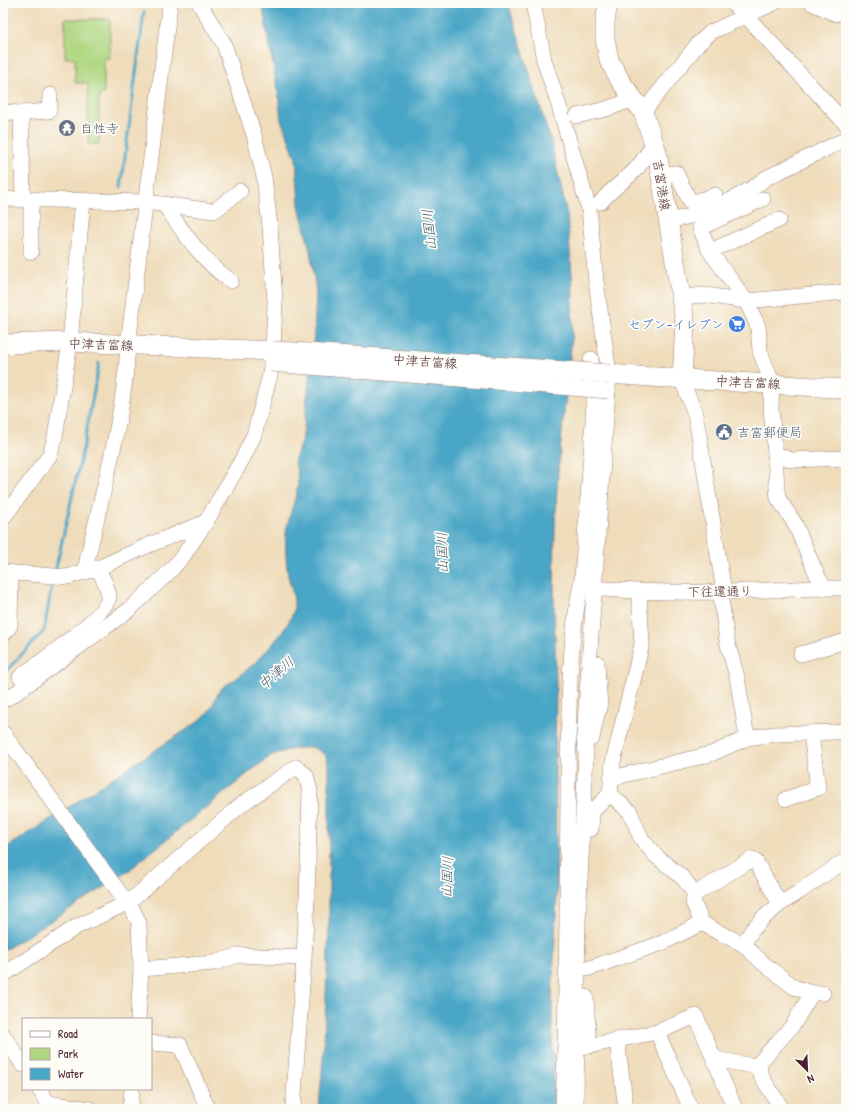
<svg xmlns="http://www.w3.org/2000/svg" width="849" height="1112" font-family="'Patrick Hand','Klee One',sans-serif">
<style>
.green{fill:#afd781;stroke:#7c7b56}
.water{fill:#48a6c6;stroke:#496278}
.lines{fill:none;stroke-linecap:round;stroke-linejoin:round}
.stream{stroke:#48a6c6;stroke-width:3}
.minor-casing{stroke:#9c7e72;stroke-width:16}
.major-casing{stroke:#9c7e72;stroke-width:20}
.minor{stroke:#fff;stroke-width:15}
.major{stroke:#fff;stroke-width:19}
.minor-bridge-casing{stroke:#9c7e72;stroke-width:16;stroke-linecap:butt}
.major-bridge-casing{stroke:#9c7e72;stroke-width:20;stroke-linecap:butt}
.minor-bridge{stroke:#fff;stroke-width:15}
.major-bridge{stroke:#fff;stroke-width:19}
.labels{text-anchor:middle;stroke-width:3.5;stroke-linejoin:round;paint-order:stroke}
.worship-label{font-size:13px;fill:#5b616d;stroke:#fdfcf7;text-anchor:start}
.street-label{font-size:13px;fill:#4a1f2b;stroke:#fdfcf7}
.shop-label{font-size:13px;fill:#366cbe;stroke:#fdfcf7;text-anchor:end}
.service-label{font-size:13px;fill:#4e5e75;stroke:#fdfcf7;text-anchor:start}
.water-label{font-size:14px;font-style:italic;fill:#495c71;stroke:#fdfcf7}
</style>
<rect width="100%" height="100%" fill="#fdfcf7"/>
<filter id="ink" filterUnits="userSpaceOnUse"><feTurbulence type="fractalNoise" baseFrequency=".025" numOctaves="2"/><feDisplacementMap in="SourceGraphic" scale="8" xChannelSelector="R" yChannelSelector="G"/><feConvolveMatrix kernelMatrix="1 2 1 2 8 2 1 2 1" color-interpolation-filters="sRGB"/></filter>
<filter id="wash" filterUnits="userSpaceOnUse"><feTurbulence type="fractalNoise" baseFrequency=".012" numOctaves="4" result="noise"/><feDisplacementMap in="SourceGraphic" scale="16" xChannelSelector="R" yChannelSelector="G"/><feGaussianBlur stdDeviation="0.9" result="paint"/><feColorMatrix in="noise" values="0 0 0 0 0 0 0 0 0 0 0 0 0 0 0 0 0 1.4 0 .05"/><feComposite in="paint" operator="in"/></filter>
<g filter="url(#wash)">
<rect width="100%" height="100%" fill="#efdcba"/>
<polygon class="green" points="65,19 110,19 110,58 104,58 104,94 99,95 99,144 88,144 88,83 75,83 75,58 65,58"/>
<path class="water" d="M262 3H508L551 142 567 214 573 286 572 337 558 471 555 527 554 596 556 683 555 775 557 895 552 1001 554 1109H319L324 1044 329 927V765L325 754 312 747 292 749 272 755 251 771 122 876 3 951V850L195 724C202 718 209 713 213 704 216 699 217 693 222 688 226 684 232 682 237 678 254 665 291 629 294 608 295 597 290 586 288 575 286 562 285 547 286 533 289 508 305 487 294 462L303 436 314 335 316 291 310 251 299 206 296 158 281 120 278 92Z"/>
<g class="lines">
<g class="stream">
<polyline points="121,187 144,12"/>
<polyline points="55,572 84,444 99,363"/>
<polyline points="3,671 7,670 44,631 53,579"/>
</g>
</g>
</g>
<g filter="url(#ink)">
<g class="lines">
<g class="minor-casing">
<g id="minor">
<polyline points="533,3 544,60 559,106 589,209 596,281 609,374 584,738 586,752 578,923 576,1109"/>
<polyline points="732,3 746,16 846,124"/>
<polyline points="812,3 836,14"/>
<polyline points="3,112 21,113 23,199"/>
<polyline points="643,112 698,44 711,32 774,3"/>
<polyline points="21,113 49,111 50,95"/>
<polyline points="577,116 606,109 634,99"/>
<polyline points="660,174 676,173 691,203 715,195"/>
<polyline points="3,199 146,202 214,211 240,191"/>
<polyline points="763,199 700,228 709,250 746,301 758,326 760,351 772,383 771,409 775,453 791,460 846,458"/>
<path d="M601 202C611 189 625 181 636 169 643 161 648 152 654 143"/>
<path d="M164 204C184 233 202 261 231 281"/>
<polyline points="668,221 691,216 727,202 751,189 766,178 846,139"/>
<polyline points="710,251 779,220"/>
<polyline points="31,252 31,199"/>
<polyline points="680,297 705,295 746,301 846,292"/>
<polyline points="682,380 695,414 699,435 724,592"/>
<polyline points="775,453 777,489 778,498 795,524 817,575 824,587"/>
<polyline points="3,518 50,455 55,437 70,342 83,200"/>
<polyline points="3,572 67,577 98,568 149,545 206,522"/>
<path d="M85 572 88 556C104 487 124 417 128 345L170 3"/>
<path d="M593 588C637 592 680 593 724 592 765 591 805 587 846 588"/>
<polyline points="639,592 642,644 613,762 610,794 630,812 641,838 655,855 683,878 695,894 693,902 702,923 716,931 743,944 753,929 762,919 780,904 799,892 846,860"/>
<polyline points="720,592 727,641 737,677 747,738"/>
<polyline points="3,635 10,626 11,573"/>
<polyline points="801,654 846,641"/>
<path d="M20 677C36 665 109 614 109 596 109 590 101 575 98 568"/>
<polyline points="3,700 13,695 130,609 170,571 183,556 206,522 243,458 254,435 270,375 273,351 275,301 270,226 264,177 254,135 224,44 199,3"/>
<polyline points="3,733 127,903"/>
<polyline points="591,738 592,738 597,714 600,708 597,663"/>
<polyline points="612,778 711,754 747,738 776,734 836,732 846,730"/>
<polyline points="786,799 818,788 811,733"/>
<polyline points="591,829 592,812 610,794"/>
<polyline points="695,894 752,859 756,862 780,904"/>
<polyline points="129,902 139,923 141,969 138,1019"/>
<polyline points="743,944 764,964 794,987 812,993"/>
<polyline points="141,969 214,963 239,955 304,958"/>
<polyline points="587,969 662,943 702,923"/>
<polyline points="3,975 76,927 129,902 242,804 296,767 306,775 310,791 307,899 304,958 293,1109"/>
<polyline points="586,997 589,1046"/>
<polyline points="657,1032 691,1109"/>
<polyline points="3,1035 23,1065"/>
<polyline points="617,1040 657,1032 696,1016 735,1109"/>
<polyline points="151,1043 180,1045 208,1109"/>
<polyline points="578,1047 589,1046 617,1040 626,1109"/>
<polyline points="715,1059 759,1067"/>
<polyline points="39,1089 48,1103 90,1109"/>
<polyline points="130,1109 132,1089"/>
<path d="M563 1109C567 1003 567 897 568 791 569 720 567 648 582 579L592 441 594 398 591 359"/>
<polyline points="782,1109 760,1074 759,1063 793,1025 812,993 823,993"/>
</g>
</g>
<g class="major-casing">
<g id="major">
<polyline points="608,3 605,22 605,39 609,60 621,82 643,112 657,152 685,322 682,380"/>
<polyline points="3,344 70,342 273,351"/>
<path d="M609 374C688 380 767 383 846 389"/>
</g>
</g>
<use href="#minor" class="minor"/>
<use href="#major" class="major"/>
<g class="minor-bridge-casing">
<polyline id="minor-bridge" points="271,364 608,391"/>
</g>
<g class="major-bridge-casing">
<polyline id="major-bridge" points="273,351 294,352 609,374"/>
</g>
<use href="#minor-bridge" class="minor-bridge"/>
<use href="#major-bridge" class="major-bridge"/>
</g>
</g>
<defs>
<g id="temple-disc" transform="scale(0.9)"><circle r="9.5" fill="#6b7280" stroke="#fdfcf7"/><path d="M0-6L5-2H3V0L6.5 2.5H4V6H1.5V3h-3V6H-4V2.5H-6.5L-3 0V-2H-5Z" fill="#fff"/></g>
<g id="supermarket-disc" transform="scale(0.9)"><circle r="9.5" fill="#3f7fe0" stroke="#fdfcf7"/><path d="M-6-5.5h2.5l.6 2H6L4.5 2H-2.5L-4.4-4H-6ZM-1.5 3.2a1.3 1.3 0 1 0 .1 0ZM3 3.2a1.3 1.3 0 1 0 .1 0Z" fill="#fff"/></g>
<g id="civic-disc" transform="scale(0.9)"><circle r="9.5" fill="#5c6f8a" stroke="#fdfcf7"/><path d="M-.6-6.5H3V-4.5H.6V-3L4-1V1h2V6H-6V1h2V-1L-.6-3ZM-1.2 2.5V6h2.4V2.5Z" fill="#fff"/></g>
</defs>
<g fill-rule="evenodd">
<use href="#temple-disc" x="67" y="128"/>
<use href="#supermarket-disc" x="737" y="324"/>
<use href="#civic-disc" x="724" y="432"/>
</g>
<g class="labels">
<g class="worship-label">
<text x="80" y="133">自性寺</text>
</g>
<g class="street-label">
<text transform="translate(662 185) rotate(81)" y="5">吉富港線</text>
<text transform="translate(101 344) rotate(2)" y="5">中津吉富線</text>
<text transform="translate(425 361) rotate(4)" y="5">中津吉富線</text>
<text transform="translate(748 382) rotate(3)" y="5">中津吉富線</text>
<text transform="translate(720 591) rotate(-1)" y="5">下往還通り</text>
</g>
<g class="shop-label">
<text x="724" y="329">セブン-イレブン</text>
</g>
<g class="service-label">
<text x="737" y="437">吉富郵便局</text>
</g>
<g class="water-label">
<text transform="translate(429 230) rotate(-96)" y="5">山国川</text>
<text transform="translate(442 553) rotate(-92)" y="5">山国川</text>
<text transform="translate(276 673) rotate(-41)" y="5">中津川</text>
<text transform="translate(447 877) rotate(-88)" y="5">山国川</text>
</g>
</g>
<rect width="849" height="1112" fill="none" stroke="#fdfcf7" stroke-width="16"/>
<rect x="22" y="1018" width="130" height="72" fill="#fdfcf7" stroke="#b5a4a5"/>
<rect x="30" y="1031" width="20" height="6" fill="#ffffff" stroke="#b5a4a5"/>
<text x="58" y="1038" font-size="12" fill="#4a1f2b">Road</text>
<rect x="30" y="1048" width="20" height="12" fill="#afd781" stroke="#b5a4a5"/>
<text x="58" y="1058" font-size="12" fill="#4a1f2b">Park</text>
<rect x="30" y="1068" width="20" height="12" fill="#48a6c6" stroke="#b5a4a5"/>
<text x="58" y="1078" font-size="12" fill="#4a1f2b">Water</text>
<g transform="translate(807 1070) rotate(156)" stroke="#fdfcf7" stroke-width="3" paint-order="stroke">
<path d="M0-3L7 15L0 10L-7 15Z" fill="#4a1f2b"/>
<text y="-6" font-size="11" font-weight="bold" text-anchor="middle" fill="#4a1f2b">N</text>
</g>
</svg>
